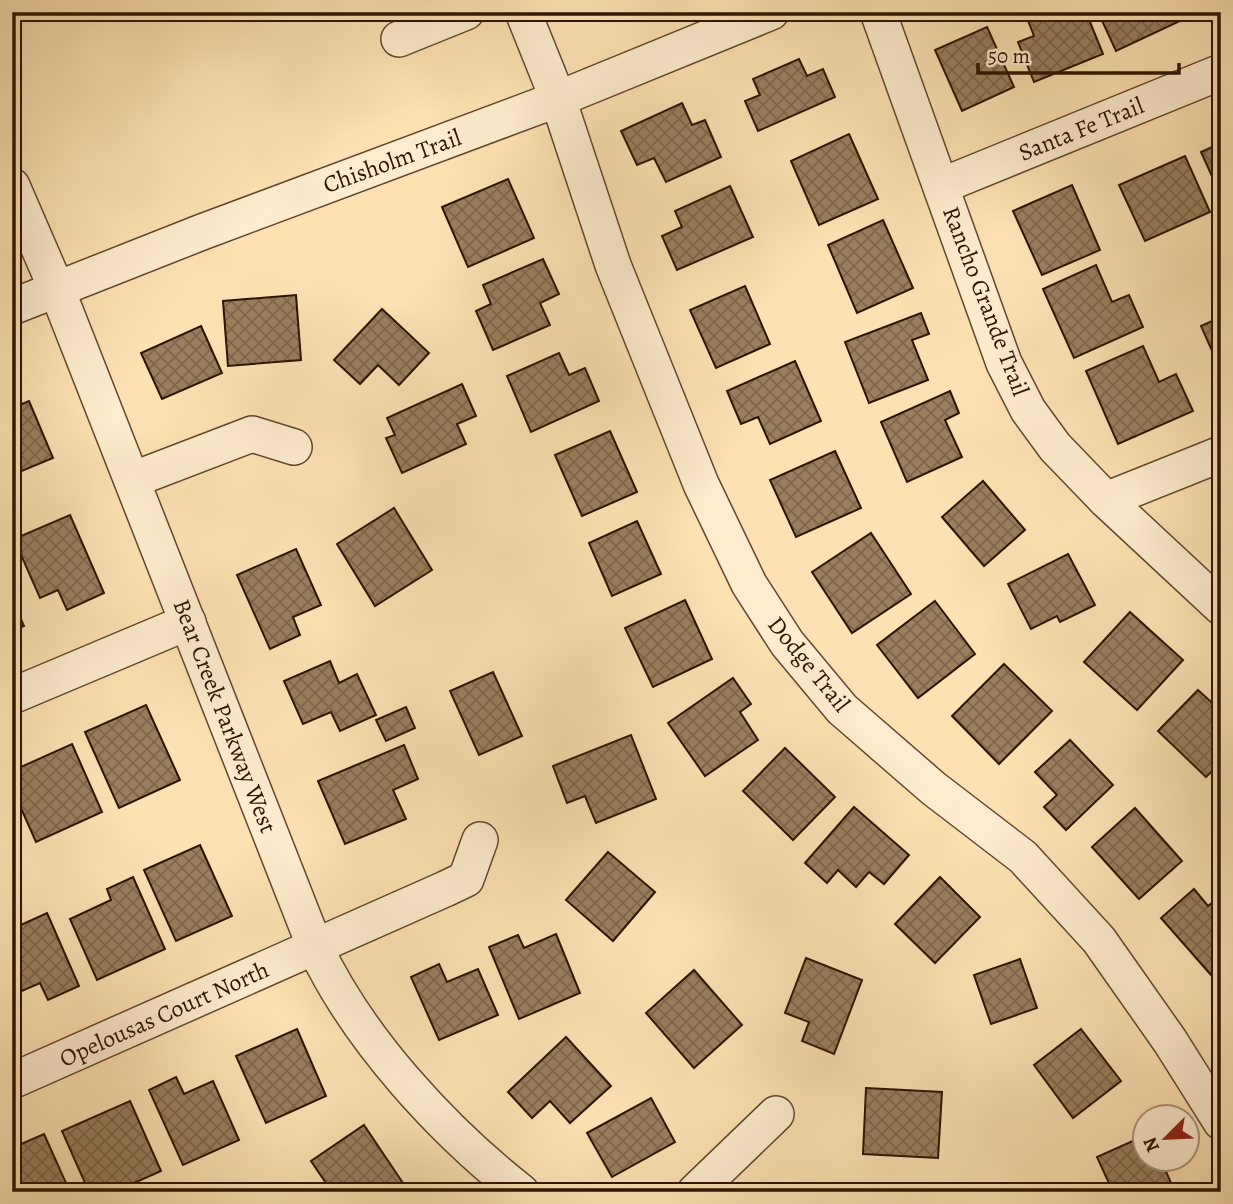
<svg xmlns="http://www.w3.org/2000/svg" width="1233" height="1204" font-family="Alegreya,serif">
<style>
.building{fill:url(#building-cross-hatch);stroke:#2f1300;stroke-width:2}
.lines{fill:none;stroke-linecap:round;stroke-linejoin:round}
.minor-casing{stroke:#62462d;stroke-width:38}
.minor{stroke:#feecce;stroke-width:35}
.labels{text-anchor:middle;stroke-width:5;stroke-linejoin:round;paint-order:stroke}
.street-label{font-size:24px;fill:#2f1300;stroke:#feecce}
</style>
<defs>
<pattern id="building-cross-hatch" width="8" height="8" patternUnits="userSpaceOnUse" patternTransform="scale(1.75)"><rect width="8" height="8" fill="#9a7e5d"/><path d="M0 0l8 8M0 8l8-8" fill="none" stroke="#7e664a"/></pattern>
</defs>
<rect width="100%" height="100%" fill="#fde1b3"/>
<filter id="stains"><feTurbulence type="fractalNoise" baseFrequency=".00286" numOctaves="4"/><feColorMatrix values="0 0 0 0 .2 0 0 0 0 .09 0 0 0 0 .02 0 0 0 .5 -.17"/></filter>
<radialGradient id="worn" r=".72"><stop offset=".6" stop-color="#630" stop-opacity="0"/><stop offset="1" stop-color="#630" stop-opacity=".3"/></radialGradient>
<g class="building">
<polygon points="1043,12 1086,12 1103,54 1034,82 1018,42 1034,36 1027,18"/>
<polygon points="1098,12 1179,12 1182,20 1116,51"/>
<polygon points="987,27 1014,87 962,111 935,50"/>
<polygon points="799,59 807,76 823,69 835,97 758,131 745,101 760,95 753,79"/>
<polygon points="682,103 692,125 705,120 721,157 666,182 654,158 637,165 621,131"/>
<polygon points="849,134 878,199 819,225 791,161"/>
<polygon points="1221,143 1221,196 1201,152"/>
<polygon points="1185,156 1210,212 1145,241 1119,185"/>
<polygon points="508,179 534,238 468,267 442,207"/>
<polygon points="1072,185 1100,250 1042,275 1013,211"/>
<polygon points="730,186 753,237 677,270 662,236 682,227 675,211"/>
<polygon points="883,220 913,288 857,313 828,245"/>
<polygon points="543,259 559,294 540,303 550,325 493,350 476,311 491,304 483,285"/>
<polygon points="1096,265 1112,302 1129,295 1143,327 1074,358 1043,289"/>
<polygon points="745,286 770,344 716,368 690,310"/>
<polygon points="296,295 301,360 228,366 223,301"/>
<polygon points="382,309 429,353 399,385 378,365 360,384 334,360"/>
<polygon points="921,313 929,334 912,340 928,380 869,403 845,342"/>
<polygon points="1221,317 1221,371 1201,326"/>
<polygon points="201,326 222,373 162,399 141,353"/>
<polygon points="1143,346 1159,382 1176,374 1193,411 1118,444 1086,371"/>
<polygon points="559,353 569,375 585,368 599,401 531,432 507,376"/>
<polygon points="795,361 821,421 770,444 758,417 741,424 727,391"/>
<polygon points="462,384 476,416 457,424 466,444 402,473 386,438 395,435 387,418"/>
<polygon points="950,391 959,413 945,420 962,457 907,482 881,422"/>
<polygon points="29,401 53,458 12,475 12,408"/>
<polygon points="610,431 637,492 582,516 555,455"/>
<polygon points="835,451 861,508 796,537 770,480"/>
<polygon points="983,481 1025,530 984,566 942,517"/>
<polygon points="394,508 432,570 375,606 337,544"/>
<polygon points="70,515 104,593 67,610 58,590 40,598 14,539"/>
<polygon points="637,521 661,574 612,596 589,543"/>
<polygon points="871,533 911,594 852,633 812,572"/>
<polygon points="296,549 321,605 293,617 300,635 270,649 237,575"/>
<polygon points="1068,554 1095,605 1060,622 1057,616 1031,629 1008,584"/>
<polygon points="12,599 24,626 12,631"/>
<polygon points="685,600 712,659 653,687 625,628"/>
<polygon points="935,601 975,654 918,698 877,645"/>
<polygon points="1130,612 1183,660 1137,710 1084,662"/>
<polygon points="330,661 339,683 357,674 376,715 340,731 331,712 303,724 284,681"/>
<polygon points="1004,664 1052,711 999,764 952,716"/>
<polygon points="493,672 522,736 479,755 450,691"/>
<polygon points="733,678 751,704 740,712 758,740 705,776 668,723"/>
<polygon points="1198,690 1221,711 1221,762 1206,777 1158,731"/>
<polygon points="146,705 180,780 119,808 85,732"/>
<polygon points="406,707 415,728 386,741 376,720"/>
<polygon points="631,735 656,799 596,823 585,796 567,803 553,766"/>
<polygon points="1070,740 1113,785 1066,830 1044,807 1057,795 1035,772"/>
<polygon points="72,744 102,812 36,842 12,788 12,771"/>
<polygon points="404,745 418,779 393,790 406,819 345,844 318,781"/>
<polygon points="785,748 835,797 793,840 743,791"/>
<polygon points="854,807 909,855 884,884 869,872 856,887 838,870 827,883 805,863"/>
<polygon points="1135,808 1182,861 1139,899 1092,847"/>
<polygon points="12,825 21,845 12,849"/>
<polygon points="200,845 232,916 176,941 144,870"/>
<polygon points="608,852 655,892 613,941 566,900"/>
<polygon points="133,877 165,949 97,980 70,919 111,900 107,889"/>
<polygon points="940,877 980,917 935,963 895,924"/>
<polygon points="1194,889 1208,906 1219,897 1221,899 1221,966 1211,975 1161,918"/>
<polygon points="47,913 79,986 48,1000 40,983 15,994 12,987 12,929"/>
<polygon points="556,934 580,993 519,1019 489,947 518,935 524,948"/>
<polygon points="806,958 862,980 834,1054 802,1041 809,1022 785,1013"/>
<polygon points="1020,959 1037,1008 991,1024 974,975"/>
<polygon points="439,964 447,982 478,969 498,1015 439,1040 411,977"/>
<polygon points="694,970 742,1025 694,1068 646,1013"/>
<polygon points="297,1029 326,1096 266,1123 236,1056"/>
<polygon points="1081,1029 1121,1081 1073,1118 1034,1065"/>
<polygon points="566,1037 611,1086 570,1123 550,1101 532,1118 508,1092"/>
<polygon points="176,1077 184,1094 213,1081 239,1140 183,1165 149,1090"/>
<polygon points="866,1088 942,1092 938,1158 863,1154"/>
<polygon points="651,1098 675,1142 612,1177 587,1133"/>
<polygon points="130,1101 161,1171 114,1192 89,1192 62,1131"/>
<polygon points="364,1125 409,1192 332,1192 311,1161"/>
<polygon points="44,1134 70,1192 12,1192 12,1171 17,1169 12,1158 12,1148"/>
<polygon points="1146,1135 1146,1158 1160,1158 1172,1185 1157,1192 1113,1192 1097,1157"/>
</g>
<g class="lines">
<g class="minor-casing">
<g id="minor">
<polyline points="523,12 558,99 613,265 701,484 749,584 787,643 842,709 933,788 1023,857 1099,940 1170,1041 1221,1122"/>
<polyline points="878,12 1004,363 1028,410 1055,447 1106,500 1221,607"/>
<polyline points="399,39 466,12"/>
<path d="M12 186 57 290 315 947C358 1039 442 1130 521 1192"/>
<polyline points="941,186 1221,72"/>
<polyline points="12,307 202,232 558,99 771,12"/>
<polyline points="132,480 252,434 294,447"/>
<polyline points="1106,500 1221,454"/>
<polyline points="12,696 188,622"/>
<polyline points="12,1081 445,889 466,879 480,840"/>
<polyline points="695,1192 776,1114"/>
</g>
</g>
<use href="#minor" class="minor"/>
</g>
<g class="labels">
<g class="street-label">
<text transform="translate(1081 129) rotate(-22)" y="8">Santa Fe Trail</text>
<text transform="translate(392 161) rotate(-20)" y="8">Chisholm Trail</text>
<text transform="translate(986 301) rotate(69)" y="8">Rancho Grande Trail</text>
<text transform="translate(809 664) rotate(51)" y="8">Dodge Trail</text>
<text transform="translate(225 716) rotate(69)" y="8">Bear Creek Parkway West</text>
<text transform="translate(164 1014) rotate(-24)" y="8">Opelousas Court North</text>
</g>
</g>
<rect width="1233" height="1204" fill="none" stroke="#fde1b3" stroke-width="42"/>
<rect x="14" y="14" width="1205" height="1176" fill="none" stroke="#2f1300" stroke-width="3.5"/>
<rect x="21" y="21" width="1191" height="1162" fill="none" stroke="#2f1300" stroke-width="2"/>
<g transform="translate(1166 1138) rotate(246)"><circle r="33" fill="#feecce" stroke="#ab957c" stroke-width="2"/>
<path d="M0-5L12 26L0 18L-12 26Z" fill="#8f2418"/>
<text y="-10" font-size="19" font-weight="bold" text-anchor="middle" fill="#2f1300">N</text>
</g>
<path d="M978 63v10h201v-10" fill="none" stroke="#2f1300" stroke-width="3.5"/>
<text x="988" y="63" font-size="21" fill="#2f1300" stroke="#feecce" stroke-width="5" paint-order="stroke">50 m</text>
<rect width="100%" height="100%" filter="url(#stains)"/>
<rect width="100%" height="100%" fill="url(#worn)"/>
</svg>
